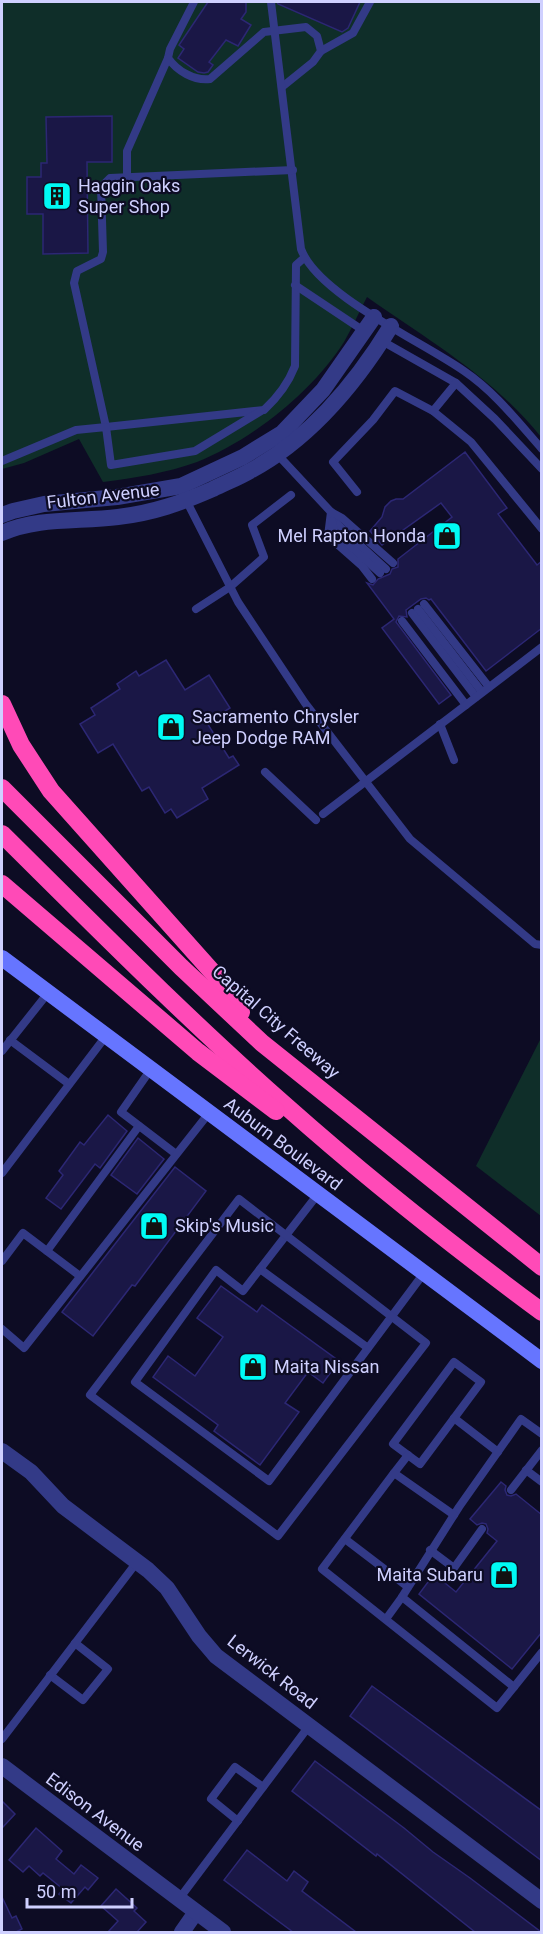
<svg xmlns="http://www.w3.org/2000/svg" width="543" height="1934" font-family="Roboto,sans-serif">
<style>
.green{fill:#0f2e29}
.building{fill:#1a1746;stroke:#2c2774;stroke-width:1.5}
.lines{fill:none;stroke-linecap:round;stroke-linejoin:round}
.service{stroke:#333a87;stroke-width:8}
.minor{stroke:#333a87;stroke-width:16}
.tertiary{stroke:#333a87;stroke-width:16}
.secondary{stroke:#6675ff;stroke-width:16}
.motorway{stroke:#ff4ab7;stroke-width:18}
.labels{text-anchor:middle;stroke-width:4.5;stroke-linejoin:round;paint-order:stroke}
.poi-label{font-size:18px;fill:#cfd0ff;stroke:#0d0c24;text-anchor:start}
.street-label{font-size:18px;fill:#cfd0ff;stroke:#0d0c24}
</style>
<rect width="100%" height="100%" fill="#0d0c24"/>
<g class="green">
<path d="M2 2H541V437C494 378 428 340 367 297 359 312 352 328 344 342 313 391 251 441 197 462 167 473 134 478 103 482L79 439 24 463 2 469Z"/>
<polygon points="541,1038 541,1216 476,1166"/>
</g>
<g class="building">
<polygon points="208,2 246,2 246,12 241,19 251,25 238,46 226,40 209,62 213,65 208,72 204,73 198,72 178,58 184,49 179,45"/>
<polygon points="277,2 360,2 348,28 342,32 278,4"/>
<polygon points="112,116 112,162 87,162 88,253 43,254 43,214 27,214 27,177 41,177 41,163 47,163 46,117"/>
<polygon points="465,452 507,508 498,514 537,565 542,561 542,628 486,671 431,599 429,600 426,598 421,599 406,610 407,617 399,616 396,622 451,695 439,704 382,628 394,619 367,583 373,585 378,579 390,574 392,569 398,567 398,559 452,517 441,503 382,545 370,531 382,517 385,507 391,501 396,499 403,499"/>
<polygon points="166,660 185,690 209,675 230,708 207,723 229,758 233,756 239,765 202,788 208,799 177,818 171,809 165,813 149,787 142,791 113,744 98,753 80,724 95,715 91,708 120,689 117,684 136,671 139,676"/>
<polygon points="108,1115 127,1131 100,1168 95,1164 61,1209 46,1198 63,1175 59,1171 80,1142 84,1145"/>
<polygon points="138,1138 164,1159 137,1194 111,1175"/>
<polygon points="175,1167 206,1191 135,1286 132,1285 93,1336 62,1312"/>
<polygon points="221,1286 257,1312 262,1305 339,1361 323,1383 308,1372 285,1403 299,1412 260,1465 214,1431 218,1425 153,1377 168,1356 195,1376 223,1337 197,1318"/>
<polygon points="501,1482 506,1486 505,1490 507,1495 511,1496 516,1494 542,1515 542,1632 512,1669 419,1594 434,1574 456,1592 497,1541 487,1533 488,1529 486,1524 482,1523 477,1525 470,1519"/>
<polygon points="372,1686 542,1811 542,1861 350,1716"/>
<polygon points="315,1761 404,1828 433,1852 470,1878 541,1932 475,1932 377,1854 376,1856 292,1791"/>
<polygon points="2,1801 15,1814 2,1828"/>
<polygon points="36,1828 62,1851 56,1859 74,1874 81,1865 98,1878 88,1890 85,1887 71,1903 59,1894 63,1889 43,1873 40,1876 29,1866 23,1872 9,1860"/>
<polygon points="247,1850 287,1881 294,1871 308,1882 302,1891 356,1932 293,1932 254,1903 224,1880"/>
<polygon points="116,1889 137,1908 134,1911 146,1922 137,1932 108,1932 118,1921 101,1906"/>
<polygon points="2,1897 12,1918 16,1916 22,1929 16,1932 2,1932"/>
</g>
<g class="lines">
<g class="service">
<path d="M194 2 170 49 168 58C177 71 194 81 210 79L264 32 306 27 317 36 321 51 313 62 282 87"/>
<path d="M271 2 301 249C318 295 423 342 464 371 495 392 518 422 542 449"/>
<polyline points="321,51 353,33 370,2"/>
<path d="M293 170 110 178 101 187 103 252 101 259 77 271 74 283 106 427 264 410C278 397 288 384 295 366L296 265 304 258"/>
<polyline points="127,178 127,151 168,58"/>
<polyline points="295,285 364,331"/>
<polyline points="382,341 456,383 495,419 542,469"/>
<polyline points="433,411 456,383"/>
<polyline points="277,454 331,512 338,525 386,569"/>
<polyline points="2,461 76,430 106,427 111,465 195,451 261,411"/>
<polyline points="357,492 333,462 373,420 395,391 433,411 471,442 542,529"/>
<polyline points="185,498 238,602 305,703 410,839 535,944 542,945"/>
<polyline points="331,512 328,536 362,566 372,579"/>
<polyline points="331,512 342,518 393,563"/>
<polyline points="332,521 334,531 380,573"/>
<polyline points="424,604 489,687"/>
<polyline points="196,609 230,587 264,557 252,525 291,495"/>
<polyline points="418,609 482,692"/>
<polyline points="412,613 476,697"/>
<polyline points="402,621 466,705"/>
<polyline points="440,724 454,760"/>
<polyline points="265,772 316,820"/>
<polyline points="323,814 542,647"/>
<polyline points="10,1040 69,1084"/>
<polyline points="2,1051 48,993"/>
<polyline points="151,1069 121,1112 176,1154"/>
<polyline points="2,1173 106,1036"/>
<polyline points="318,1194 243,1291 216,1270 135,1382 269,1481 424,1273"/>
<polygon points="239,1199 426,1343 278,1536 90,1395"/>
<polyline points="47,1251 139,1126"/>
<polyline points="2,1261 23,1233 80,1276"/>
<polyline points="260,1269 368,1348"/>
<polyline points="2,1329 24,1348 209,1113"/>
<polygon points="454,1362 481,1382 420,1464 393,1444"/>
<polyline points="454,1418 498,1452"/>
<polyline points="542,1434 521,1419 459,1507 402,1597 514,1687 542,1652"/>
<polyline points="526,1470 542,1482"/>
<polyline points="394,1473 408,1455"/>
<polyline points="511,1490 542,1450"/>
<polyline points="454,1515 394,1473 322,1569 497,1708 514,1687"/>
<polyline points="345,1539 408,1587"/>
<polyline points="430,1550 454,1568 482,1529"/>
<polyline points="386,1619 402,1597"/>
<polyline points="50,1675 83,1700 108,1669 75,1643"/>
<polyline points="2,1739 137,1562"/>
<polyline points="238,1821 211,1799 235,1767 263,1787"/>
<polyline points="179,1899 309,1726"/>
</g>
<g class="minor">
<polyline points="2,515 13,511 44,504 117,497 181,486 243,457 282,433 323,390 374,317"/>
<path d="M2 533C38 517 79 522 118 517 153 513 181 503 213 489 225 483 238 478 250 471 310 439 356 383 391 326"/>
<polyline points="2,1451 31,1472 63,1506 148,1570 167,1588 199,1636 216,1656 542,1901"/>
<polyline points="182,1932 196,1912"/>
</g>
<polyline class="tertiary" points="2,1766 223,1932"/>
<polyline class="secondary" points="2,958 542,1361"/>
<g class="motorway">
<polyline points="2,704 21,745 51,791 215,975 241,1012"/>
<polyline points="2,788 181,967 262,1043 542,1267"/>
<path d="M2 834C95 926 188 1020 287 1107 368 1179 454 1247 542 1312"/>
<polyline points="2,884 198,1052 276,1111"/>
</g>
</g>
<defs>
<g id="building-square" transform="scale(1.5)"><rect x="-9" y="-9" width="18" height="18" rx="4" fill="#00faf4" stroke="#0d0c24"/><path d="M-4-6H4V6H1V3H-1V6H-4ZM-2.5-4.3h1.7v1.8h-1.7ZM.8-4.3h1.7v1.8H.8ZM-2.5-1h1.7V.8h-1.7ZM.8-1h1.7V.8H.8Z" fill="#111"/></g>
<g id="shop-square" transform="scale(1.5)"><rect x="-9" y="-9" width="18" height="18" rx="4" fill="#00faf4" stroke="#0d0c24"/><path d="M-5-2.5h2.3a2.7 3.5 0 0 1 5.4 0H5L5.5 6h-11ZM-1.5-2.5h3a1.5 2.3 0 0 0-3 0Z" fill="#111"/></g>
</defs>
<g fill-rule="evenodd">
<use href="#building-square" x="57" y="196"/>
<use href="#shop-square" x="447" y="536"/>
<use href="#shop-square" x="171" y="727"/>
<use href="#shop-square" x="154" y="1226"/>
<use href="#shop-square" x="253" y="1367"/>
<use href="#shop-square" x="504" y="1575"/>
</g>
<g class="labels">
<g class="poi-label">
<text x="78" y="192">Haggin Oaks<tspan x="78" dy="21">Super Shop</tspan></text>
<text x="426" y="542" text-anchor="end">Mel Rapton Honda</text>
<text x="192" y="723">Sacramento Chrysler<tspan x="192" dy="21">Jeep Dodge RAM</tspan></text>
<text x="175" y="1232">Skip's Music</text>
<text x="274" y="1373">Maita Nissan</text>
<text x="483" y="1581" text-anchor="end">Maita Subaru</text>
</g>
<g class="street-label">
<text transform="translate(103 496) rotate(-7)" y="6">Fulton Avenue</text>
<text transform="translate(276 1022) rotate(41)" y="6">Capital City Freeway</text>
<text transform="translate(283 1144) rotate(37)" y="6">Auburn Boulevard</text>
<text transform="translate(272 1672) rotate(38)" y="6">Lerwick Road</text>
<text transform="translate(95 1812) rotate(37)" y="6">Edison Avenue</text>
</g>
</g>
<rect width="543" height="1934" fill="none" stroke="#cfd0ff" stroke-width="6"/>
<path d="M27 1898v9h105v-9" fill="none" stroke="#cfd0ff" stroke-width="3"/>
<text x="36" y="1898" font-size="18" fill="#cfd0ff" stroke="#0d0c24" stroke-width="4.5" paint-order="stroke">50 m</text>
</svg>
